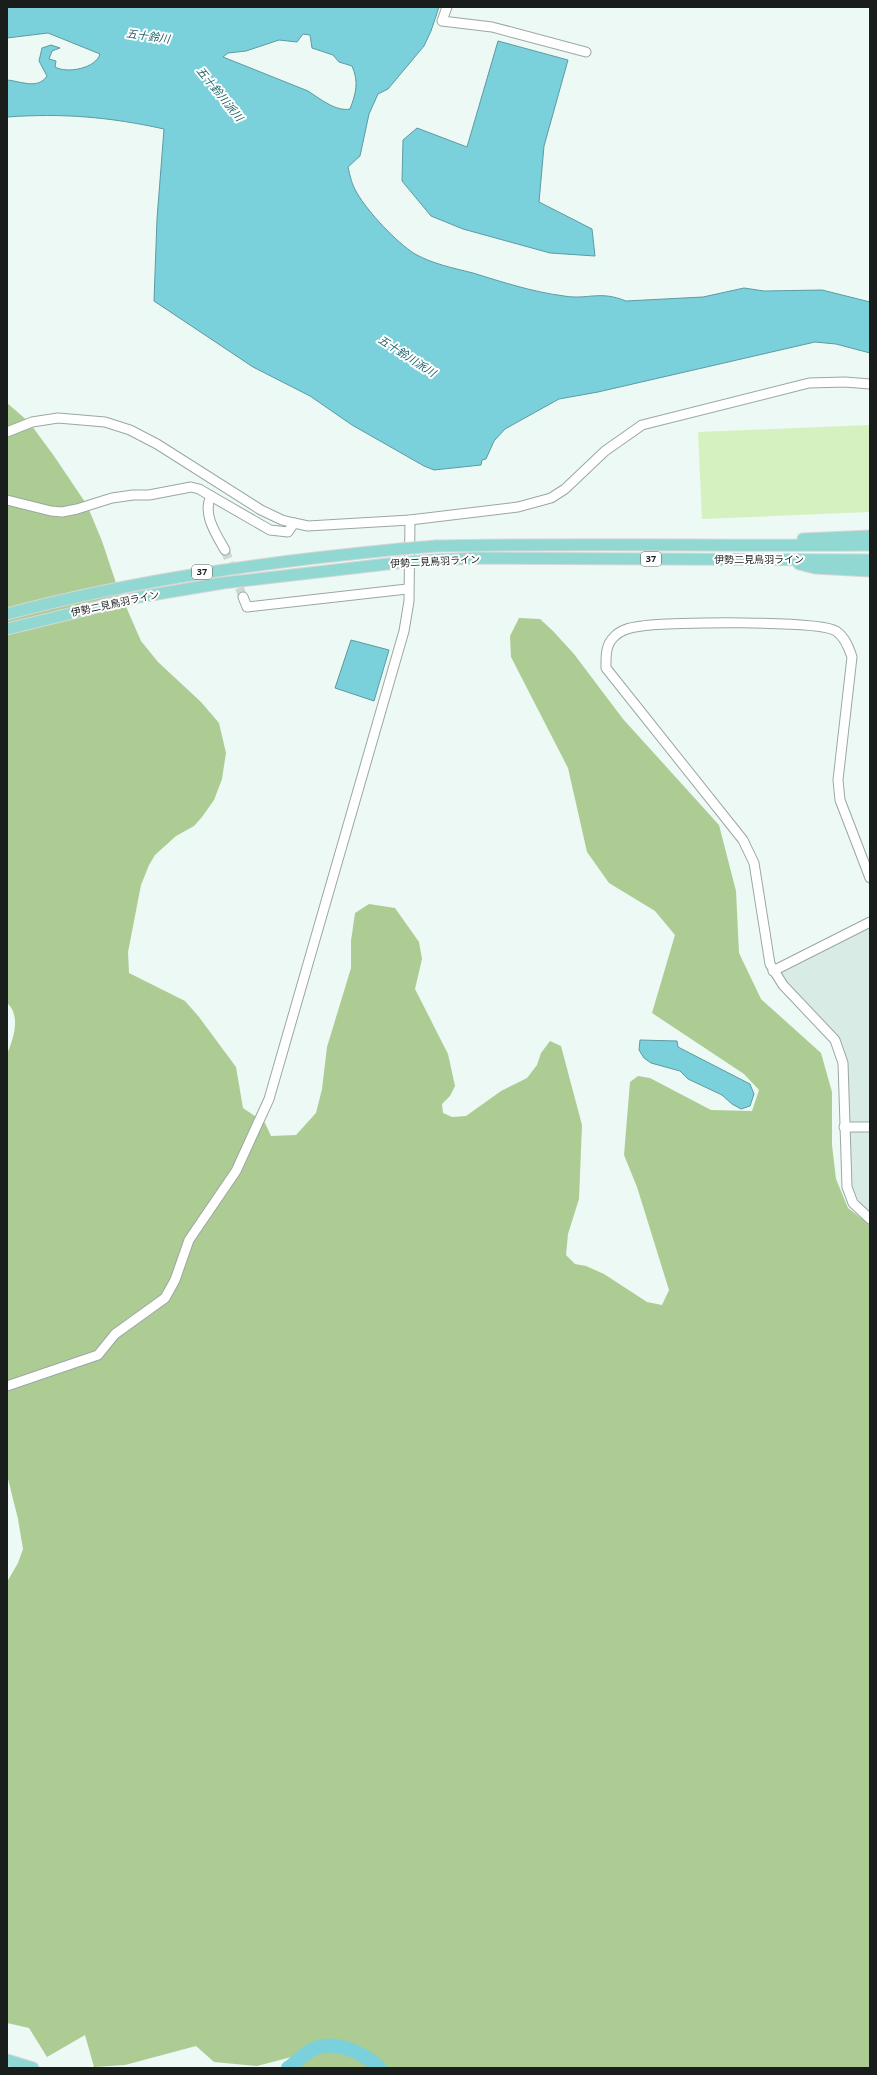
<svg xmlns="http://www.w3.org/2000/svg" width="877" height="2075" font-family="'Open Sans','Noto Sans JP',sans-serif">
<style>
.built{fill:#d8ebe4}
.green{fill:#d5f1c0}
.forest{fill:#accc94}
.water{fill:#7ad0db;stroke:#5d9ba2;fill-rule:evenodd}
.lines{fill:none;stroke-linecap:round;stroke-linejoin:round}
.river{stroke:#7ad0db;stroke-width:14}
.minor-tunnel{stroke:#cdd8d4;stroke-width:9;stroke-dasharray:9 4.5;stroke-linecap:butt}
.minor-casing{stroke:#9ba7a2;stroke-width:11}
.major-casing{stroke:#d6d6d6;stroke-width:13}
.minor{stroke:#fff;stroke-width:9}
.major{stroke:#91d8d2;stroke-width:11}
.major-bridge-casing{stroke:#d6d6d6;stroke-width:13;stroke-linecap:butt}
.major-bridge{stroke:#91d8d2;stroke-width:11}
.labels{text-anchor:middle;stroke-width:4;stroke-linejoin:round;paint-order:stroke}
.shield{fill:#fff;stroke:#5e6260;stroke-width:1}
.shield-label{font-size:9px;font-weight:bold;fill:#191e1c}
.street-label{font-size:10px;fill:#191e1c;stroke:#fff}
.water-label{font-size:11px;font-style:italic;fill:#1a6169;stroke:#fff}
</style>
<rect width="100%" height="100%" fill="#edf9f4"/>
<polygon class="built" points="870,927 870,1215 862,1207 848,1177 848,1067 842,1044 831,1028 788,985 779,971"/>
<polygon class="green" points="870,425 870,512 702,519 698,432"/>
<path class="forest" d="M7 403 29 422 54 456 87 505 102 541 117 586 141 641 158 662 201 702 219 723 226 753 222 779 214 800 202 817 194 826 176 836 155 855 149 865 141 885 128 952 129 973 185 1001 199 1017 236 1067 243 1108 265 1123 271 1136 296 1135 316 1113 322 1089 327 1047 351 968V941L355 913 369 904 395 908 419 942 422 959 415 989 448 1054 455 1086 450 1096 442 1104 443 1113 452 1117 466 1116 501 1091 527 1078 537 1065 541 1053 550 1041 561 1046 582 1125 579 1199 568 1234 566 1255 575 1264 586 1266 604 1274 647 1302 662 1305 669 1290 637 1187 624 1155 630 1082 638 1076 650 1078 711 1110 752 1111 759 1090 744 1074 652 1013 675 935 655 911 609 883 587 852 568 768 511 657 510 636 519 618 540 619 553 631 574 654 623 719 719 825 736 891 739 953 761 999 821 1053 832 1092V1145L836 1179 848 1208 870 1225V2068H296L308 2058 303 2054 257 2066 214 2062 196 2046 125 2065 94 2067 85 2035 47 2057 29 2028 7 2023V1582L18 1563 23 1549 18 1519 7 1475V1054C14 1038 21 1015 7 1003Z"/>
<g class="water">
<path d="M7 7H439L431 31 424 46 388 89 378 94 369 114 360 156 348 167C350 176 352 185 357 193 368 212 396 242 415 254 433 264 453 268 473 273 502 282 533 292 564 296 589 300 599 290 626 301L703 297 744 288 764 291 822 290 870 302V353L836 344 815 342 598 392 559 399 505 429 494 441 486 459 482 460 481 465 434 470 424 466 352 425 310 396 253 367 154 301 157 219 164 129C110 117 63 113 7 117V80C20 81 38 90 47 76L39 61 42 48 51 45 60 48 52 51 49 59 56 61 55 67C68 74 96 68 100 54L48 33 7 38ZM303 34 310 35 312 48 333 55 339 62 352 66C359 82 356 93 350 109 336 112 319 98 308 91L223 57 228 53 246 51 279 40 297 42Z"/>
<polygon points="498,41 568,60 544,146 539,202 592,229 595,256 550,253 463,229 431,216 402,181 403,140 417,128 467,147"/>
<polygon points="351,640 389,650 374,701 335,688"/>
<polygon points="640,1040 677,1041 678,1047 750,1084 754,1094 750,1106 741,1109 732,1104 722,1095 688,1079 680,1071 651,1063 644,1058 639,1050"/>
</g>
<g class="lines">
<path class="river" d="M288 2068C295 2063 302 2056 310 2051 332 2037 364 2053 380 2068"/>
<polyline class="minor-tunnel" points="225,550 243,597"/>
<g class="minor-casing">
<g id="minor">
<polyline points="447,7 442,21 492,27 586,52"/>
<polyline points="7,432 32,422 58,418 105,422 130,430 157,444 261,510 282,520 294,523 308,526 410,520 518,507 551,498 565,489 605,451 642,425 809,383 845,382 870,384"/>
<polyline points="211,496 270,530 288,532 294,523"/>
<path d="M7 500 51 511 62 512 77 509 112 498 133 495H149L191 487 199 489 211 496C202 514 216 534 225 550"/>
<polyline points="243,597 247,607 407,589"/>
<path d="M870 878 840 800 838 780 852 657C849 648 845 637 836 631 819 620 668 622 642 626 632 627 620 630 614 637 605 645 606 658 606 668L743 840 754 863 770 964 783 985 835 1040 843 1063 847 1187 853 1203 870 1219"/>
<polyline points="773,971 870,922"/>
<polyline points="844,1127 870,1127"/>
<polyline points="7,1386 98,1355 115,1334 165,1298 175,1280 189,1240 236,1171 269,1099 404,631 409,601 410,520"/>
</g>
</g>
<g class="major-casing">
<g id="major">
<polyline points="803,539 870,536"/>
<path d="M436 546C581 543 725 546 870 545"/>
<polyline points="433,560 477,558 870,560"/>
<polyline points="799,564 815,568 870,571"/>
<path d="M7 614C138 579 266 562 400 549"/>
<polyline points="7,629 139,597 223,583 396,563"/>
<polyline points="7,2060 33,2068"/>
</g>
</g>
<use href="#minor" class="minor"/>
<use href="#major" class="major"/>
<g class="major-bridge-casing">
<g id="major-bridge">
<polyline points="400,549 436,546"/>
<polyline points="396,563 433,560"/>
</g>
</g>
<use href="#major-bridge" class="major-bridge"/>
</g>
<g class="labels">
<g class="shield">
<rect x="641" y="552" width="20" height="14" rx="3"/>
<rect x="192" y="565" width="20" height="14" rx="3"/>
</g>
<g class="shield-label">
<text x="651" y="562">37</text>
<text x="202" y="575">37</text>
</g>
<g class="street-label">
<text x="759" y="563">伊勢二見鳥羽ライン</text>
<text transform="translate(435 561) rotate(-3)" y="4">伊勢二見鳥羽ライン</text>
<text transform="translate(115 603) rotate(-12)" y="4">伊勢二見鳥羽ライン</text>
</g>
<g class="water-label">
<text transform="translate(148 36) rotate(8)" y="4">五十鈴川</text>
<text transform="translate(220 94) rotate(51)" y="4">五十鈴川派川</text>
<text transform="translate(407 356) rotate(33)" y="4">五十鈴川派川</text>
</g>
</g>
<rect width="877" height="2075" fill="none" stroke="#191e1c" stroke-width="16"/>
</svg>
